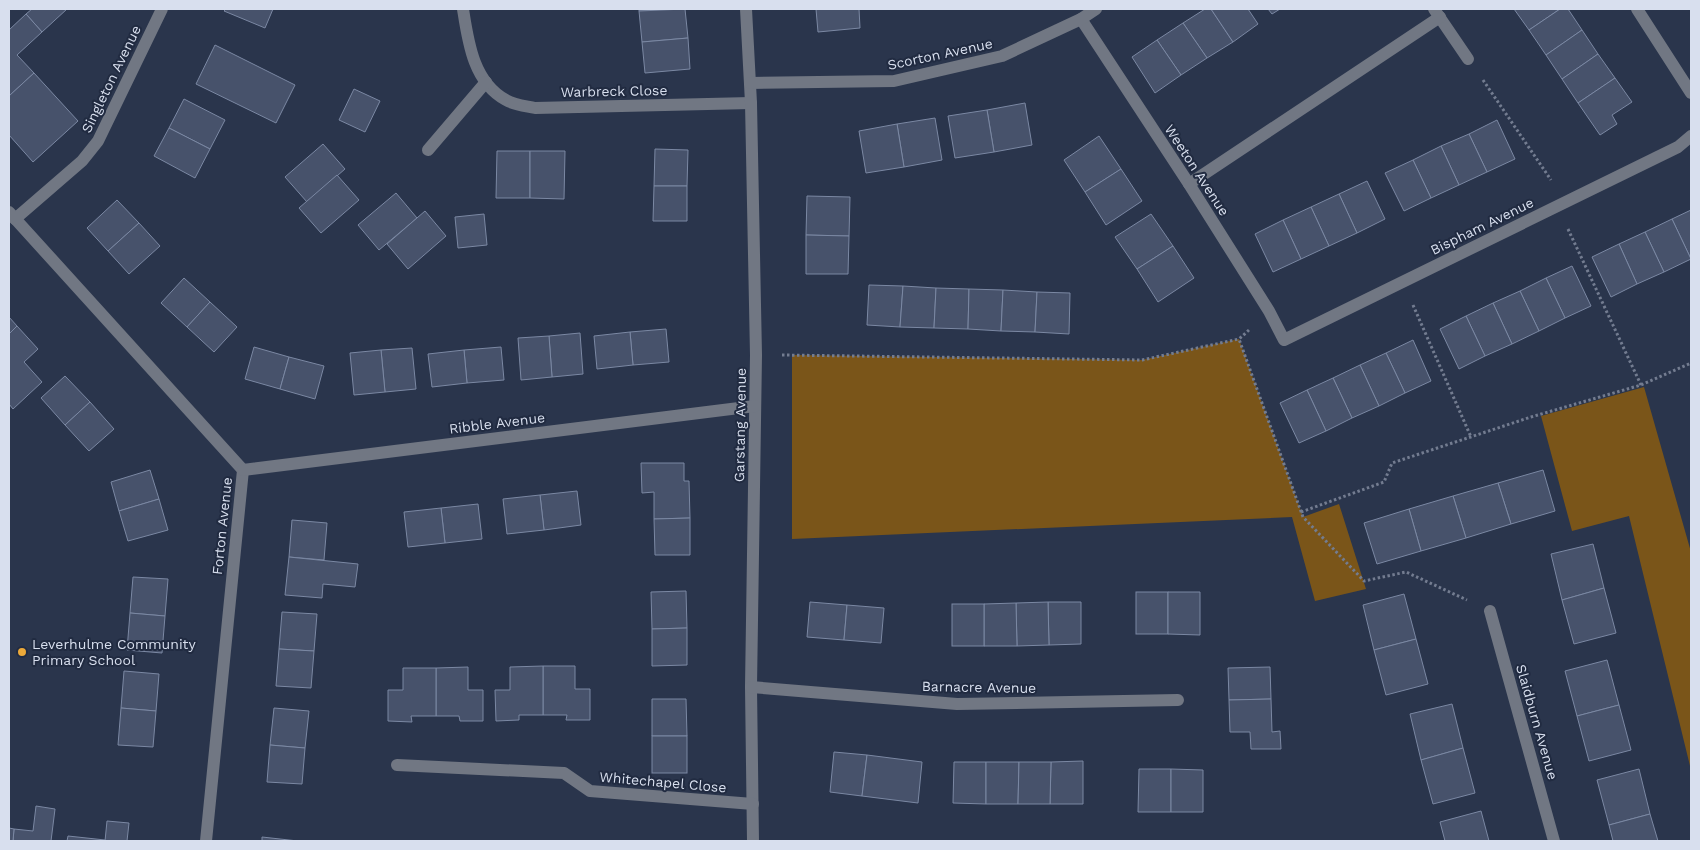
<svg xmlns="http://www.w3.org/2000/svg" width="1700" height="850" font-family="'Work Sans',sans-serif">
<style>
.green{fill:#7a5519}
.building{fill:#47526b;stroke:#7b88a3}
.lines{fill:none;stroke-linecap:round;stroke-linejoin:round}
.path{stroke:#737c90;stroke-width:3;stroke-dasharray:2.5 2.5;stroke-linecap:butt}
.minor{stroke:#717783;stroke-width:12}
.poi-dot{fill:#eca93a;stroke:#212b41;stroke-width:2}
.labels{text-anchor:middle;stroke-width:4;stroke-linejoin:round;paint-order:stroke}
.street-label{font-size:14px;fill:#d8dfee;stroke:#212b41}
.poi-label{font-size:14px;fill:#d8dfee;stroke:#212b41;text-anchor:start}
</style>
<rect width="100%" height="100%" fill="#2a354c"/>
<g class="green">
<polygon points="1239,339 1303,517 1339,504 1366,589 1315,601 1292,517 792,539 792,355 1142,360"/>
<polygon points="1644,387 1691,552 1691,770 1629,516 1572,531 1541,416"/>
</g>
<g class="building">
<polygon points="32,9 67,9 42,32 26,14"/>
<polygon points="226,9 273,9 265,28 224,11"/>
<polygon points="639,9 673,9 639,11"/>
<polygon points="685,9 688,38 642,42 639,11"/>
<polygon points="816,9 859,9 860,28 818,32"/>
<polygon points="1205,9 1211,9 1233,42 1207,58 1183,23"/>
<polygon points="1211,9 1248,9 1258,24 1233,42"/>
<polygon points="1268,9 1280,9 1272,14"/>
<polygon points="1514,9 1560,9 1529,30"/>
<polygon points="1560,9 1568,9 1582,30 1546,55 1529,30"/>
<polygon points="26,14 42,32 17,55 34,73 9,96 9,30"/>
<polygon points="1183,23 1207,58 1181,75 1157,40"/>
<polygon points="1582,30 1598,54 1562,79 1546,55"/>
<polygon points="688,38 690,69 645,73 642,42"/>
<polygon points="1157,40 1181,75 1155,93 1132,57"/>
<polygon points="215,45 295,85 276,123 196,84"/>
<polygon points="1598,54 1615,78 1578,103 1562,79"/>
<polygon points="34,73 78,121 33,162 9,135 9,96"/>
<polygon points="1615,78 1632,102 1612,115 1617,124 1600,135 1578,103"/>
<polygon points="354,89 380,101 365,132 339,120"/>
<polygon points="184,99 225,120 210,149 169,128"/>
<polygon points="1025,103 1032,145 994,152 987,110"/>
<polygon points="987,110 994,152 955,158 948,116"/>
<polygon points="935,118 942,160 904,167 897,124"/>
<polygon points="1497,120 1515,159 1487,172 1469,134"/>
<polygon points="897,124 904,167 866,173 859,131"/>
<polygon points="169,128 210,149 195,178 154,156"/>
<polygon points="1469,134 1487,172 1459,185 1441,146"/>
<polygon points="1099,136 1121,169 1085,192 1064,160"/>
<polygon points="323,144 345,169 307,202 285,177"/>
<polygon points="1441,146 1459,185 1431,198 1413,160"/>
<polygon points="655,149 688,150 687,186 654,186"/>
<polygon points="497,151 530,151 530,198 496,198"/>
<polygon points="530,151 565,151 564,199 530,198"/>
<polygon points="1413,160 1431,198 1404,211 1385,173"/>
<polygon points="1121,169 1142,201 1106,225 1085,192"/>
<polygon points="337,175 359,200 321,233 299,208"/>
<polygon points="1367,181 1385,219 1357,233 1339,194"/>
<polygon points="654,186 687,186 687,221 653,221"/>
<polygon points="396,193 417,218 379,250 358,225"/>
<polygon points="1339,194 1357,233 1329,246 1311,207"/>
<polygon points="807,196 850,197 849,236 806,235"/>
<polygon points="117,200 139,223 108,251 87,228"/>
<polygon points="1311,207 1329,246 1301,259 1283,220"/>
<polygon points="1691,210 1691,259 1672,219"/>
<polygon points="425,211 446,236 408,269 387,244"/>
<polygon points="484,214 487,245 458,248 455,217"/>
<polygon points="1151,214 1173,246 1137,269 1115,237"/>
<polygon points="1672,219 1691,259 1664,272 1645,232"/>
<polygon points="1283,220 1301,259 1273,272 1255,234"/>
<polygon points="139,223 160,246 129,274 108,251"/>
<polygon points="1645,232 1664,272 1637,284 1619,244"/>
<polygon points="806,235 849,236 848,274 806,274"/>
<polygon points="1619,244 1637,284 1611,297 1592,257"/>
<polygon points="1173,246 1194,278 1158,302 1137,269"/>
<polygon points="1572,266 1591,306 1565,318 1546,278"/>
<polygon points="184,278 210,302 187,327 161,303"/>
<polygon points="1546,278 1565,318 1539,331 1520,291"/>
<polygon points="869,285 903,286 900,327 867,325"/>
<polygon points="903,286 936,288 934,328 900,327"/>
<polygon points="936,288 969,289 968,329 934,328"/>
<polygon points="969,289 1003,290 1001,331 968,329"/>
<polygon points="1003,290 1037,292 1035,332 1001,331"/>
<polygon points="1520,291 1539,331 1512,344 1493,303"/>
<polygon points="1037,292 1070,293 1069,334 1035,332"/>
<polygon points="210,302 237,327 214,352 187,327"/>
<polygon points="1493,303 1512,344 1485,356 1466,316"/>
<polygon points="1466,316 1485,356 1459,369 1440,329"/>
<polygon points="9,317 17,326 9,334"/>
<polygon points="17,326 38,349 24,362 42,382 13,409 9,404 9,334"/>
<polygon points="666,329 669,362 633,365 630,332"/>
<polygon points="630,332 633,365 597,369 594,336"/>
<polygon points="580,333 583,374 552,377 549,336"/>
<polygon points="549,336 552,377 521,380 518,338"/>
<polygon points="1413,340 1431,381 1405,393 1386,353"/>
<polygon points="254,347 289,357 280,389 245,379"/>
<polygon points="501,347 504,380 467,383 464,350"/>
<polygon points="412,348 416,389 385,392 381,350"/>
<polygon points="381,350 385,392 354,395 350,353"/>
<polygon points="464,350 467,383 432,387 428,354"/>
<polygon points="1386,353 1405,393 1379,406 1360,365"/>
<polygon points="289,357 324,366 315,399 280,389"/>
<polygon points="1360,365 1379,406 1352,418 1333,378"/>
<polygon points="65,376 90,402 65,425 41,398"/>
<polygon points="1333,378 1352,418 1326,431 1307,390"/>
<polygon points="1307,390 1326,431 1299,443 1280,403"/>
<polygon points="90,402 114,429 89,451 65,425"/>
<polygon points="641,463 684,463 684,481 689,481 690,518 654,519 654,492 642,493"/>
<polygon points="150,470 159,499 119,511 111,482"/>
<polygon points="1543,470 1555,511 1511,524 1498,483"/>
<polygon points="1498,483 1511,524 1466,538 1453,496"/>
<polygon points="577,491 581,525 544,530 540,495"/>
<polygon points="540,495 544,530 507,534 503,499"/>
<polygon points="1453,496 1466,538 1421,551 1409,509"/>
<polygon points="159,499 168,530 128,541 119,511"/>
<polygon points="478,504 482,539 445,543 441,508"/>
<polygon points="441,508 445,543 408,547 404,512"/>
<polygon points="1409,509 1421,551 1377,564 1364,523"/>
<polygon points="690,518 690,555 655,555 654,519"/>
<polygon points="292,520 327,523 324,560 289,557"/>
<polygon points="1593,544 1604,588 1562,600 1551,554"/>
<polygon points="289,557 358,564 355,587 323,584 322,598 285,595"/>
<polygon points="133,577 168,579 165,616 130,613"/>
<polygon points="1604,588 1616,633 1574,644 1562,600"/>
<polygon points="686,591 687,628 652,629 651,592"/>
<rect x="1136" y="592" width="32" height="42"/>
<polygon points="1168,592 1200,592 1200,635 1168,634"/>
<polygon points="1404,594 1416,639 1374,650 1363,605"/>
<polygon points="810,602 847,605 844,640 807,637"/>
<polygon points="1048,602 1081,602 1081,644 1049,645"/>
<polygon points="1048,602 1049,645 1017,646 1016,603"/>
<polygon points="1016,603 1017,646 984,646 984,604"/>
<rect x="952" y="604" width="32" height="42"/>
<polygon points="847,605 884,608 881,643 844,640"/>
<polygon points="282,612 317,614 314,651 279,649"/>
<polygon points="130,613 165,616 162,653 127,650"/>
<polygon points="687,628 687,665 652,666 652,629"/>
<polygon points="1416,639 1428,684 1386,695 1374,650"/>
<polygon points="279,649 314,651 311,688 276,686"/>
<polygon points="1607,660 1619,705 1577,716 1565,671"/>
<polygon points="543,666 575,666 575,689 590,689 590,720 566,720 567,715 543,715"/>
<polygon points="543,666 543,715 519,715 519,720 496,721 495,690 510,690 510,667"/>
<polygon points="468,667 468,690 483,690 483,721 460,721 459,716 436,716 436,668"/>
<polygon points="1270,667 1271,699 1229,700 1228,668"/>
<polygon points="403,668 436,668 436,716 411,716 412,722 388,721 388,690 403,690"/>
<polygon points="124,671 159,674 156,711 121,708"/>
<polygon points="652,699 686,699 687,736 652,736"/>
<polygon points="1271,699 1272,732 1280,731 1281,749 1251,749 1250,732 1230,732 1229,700"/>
<polygon points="1452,704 1463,748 1421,760 1410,714"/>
<polygon points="1619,705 1631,750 1589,761 1577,716"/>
<polygon points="121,708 156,711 153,747 118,745"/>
<polygon points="274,708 309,711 305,748 270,745"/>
<rect x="652" y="736" width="35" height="37"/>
<polygon points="270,745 305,748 302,784 267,782"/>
<polygon points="1463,748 1475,793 1433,804 1421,760"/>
<polygon points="834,752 867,755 862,796 830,792"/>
<polygon points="867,755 922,762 918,803 862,796"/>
<polygon points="1083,761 1083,804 1050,804 1051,762"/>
<polygon points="954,762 986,762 986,804 953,803"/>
<polygon points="986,762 1019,762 1018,804 986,804"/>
<polygon points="1019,762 1051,762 1050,804 1018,804"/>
<polygon points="1139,769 1171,769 1171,812 1138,812"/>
<polygon points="1171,769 1203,770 1203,812 1171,812"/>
<polygon points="1639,769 1650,814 1609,825 1597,780"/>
<polygon points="36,806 55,809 51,841 13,841 14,829 33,831"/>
<polygon points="1481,811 1489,841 1445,841 1440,822"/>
<polygon points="1650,814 1658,841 1613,841 1609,825"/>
<polygon points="107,821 129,823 127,841 105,841"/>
<polygon points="9,828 14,829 13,841 9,841"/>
<polygon points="68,836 105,840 105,841 67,841"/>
<polygon points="262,837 298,841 262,841"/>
</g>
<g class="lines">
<g class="path">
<polyline points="1483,80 1551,180"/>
<polyline points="1568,229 1641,385"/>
<polyline points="1413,305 1471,437"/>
<polyline points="1249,330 1239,339 1303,517 1364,581 1406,572 1467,600"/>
<polyline points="782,355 1142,360 1239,339"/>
<polyline points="1301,512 1384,482 1392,463 1531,417 1641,385 1691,363"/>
</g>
<g class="minor">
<path d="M463 9C468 41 473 82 506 100 514 105 526 106 535 108L751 103"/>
<polyline points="746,9 751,103 756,355 751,687 753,841"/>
<polyline points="1434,9 1468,59"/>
<polyline points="1637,9 1691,93"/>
<polyline points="1081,19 1189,184 1269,311 1284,340 1678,147 1691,136"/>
<polyline points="750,83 894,81 1002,56 1081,19 1096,9"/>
<polyline points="428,150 486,82"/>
<polyline points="1189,184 1440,17"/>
<polyline points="9,212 243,470 206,841"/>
<polyline points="15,219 82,161 98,141 162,9"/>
<polyline points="243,470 755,406"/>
<polyline points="1490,611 1554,841"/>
<polyline points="751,687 957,704 1178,700"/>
<polyline points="397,765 564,773 590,791 753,804"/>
</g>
</g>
<circle class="poi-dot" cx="22" cy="652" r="5"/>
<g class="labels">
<g class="street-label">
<text transform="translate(940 54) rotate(-12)" y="5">Scorton Avenue</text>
<text transform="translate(111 79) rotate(-64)" y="5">Singleton Avenue</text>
<text transform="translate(614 91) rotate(-1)" y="5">Warbreck Close</text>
<text transform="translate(1197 170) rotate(57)" y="5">Weeton Avenue</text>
<text transform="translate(1482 226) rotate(-26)" y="5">Bispham Avenue</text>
<text transform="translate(497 423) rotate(-7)" y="5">Ribble Avenue</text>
<text transform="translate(740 425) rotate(-89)" y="5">Garstang Avenue</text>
<text transform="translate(222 526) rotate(-84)" y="5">Forton Avenue</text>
<text transform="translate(979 687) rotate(1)" y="5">Barnacre Avenue</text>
<text transform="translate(1537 722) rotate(74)" y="5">Slaidburn Avenue</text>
<text transform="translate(663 782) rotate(5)" y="5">Whitechapel Close</text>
</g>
<g class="poi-label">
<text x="32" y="649">Leverhulme Community<tspan x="32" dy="16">Primary School</tspan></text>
</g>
</g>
<rect width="1700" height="850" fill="none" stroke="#d8dfee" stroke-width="20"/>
</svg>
